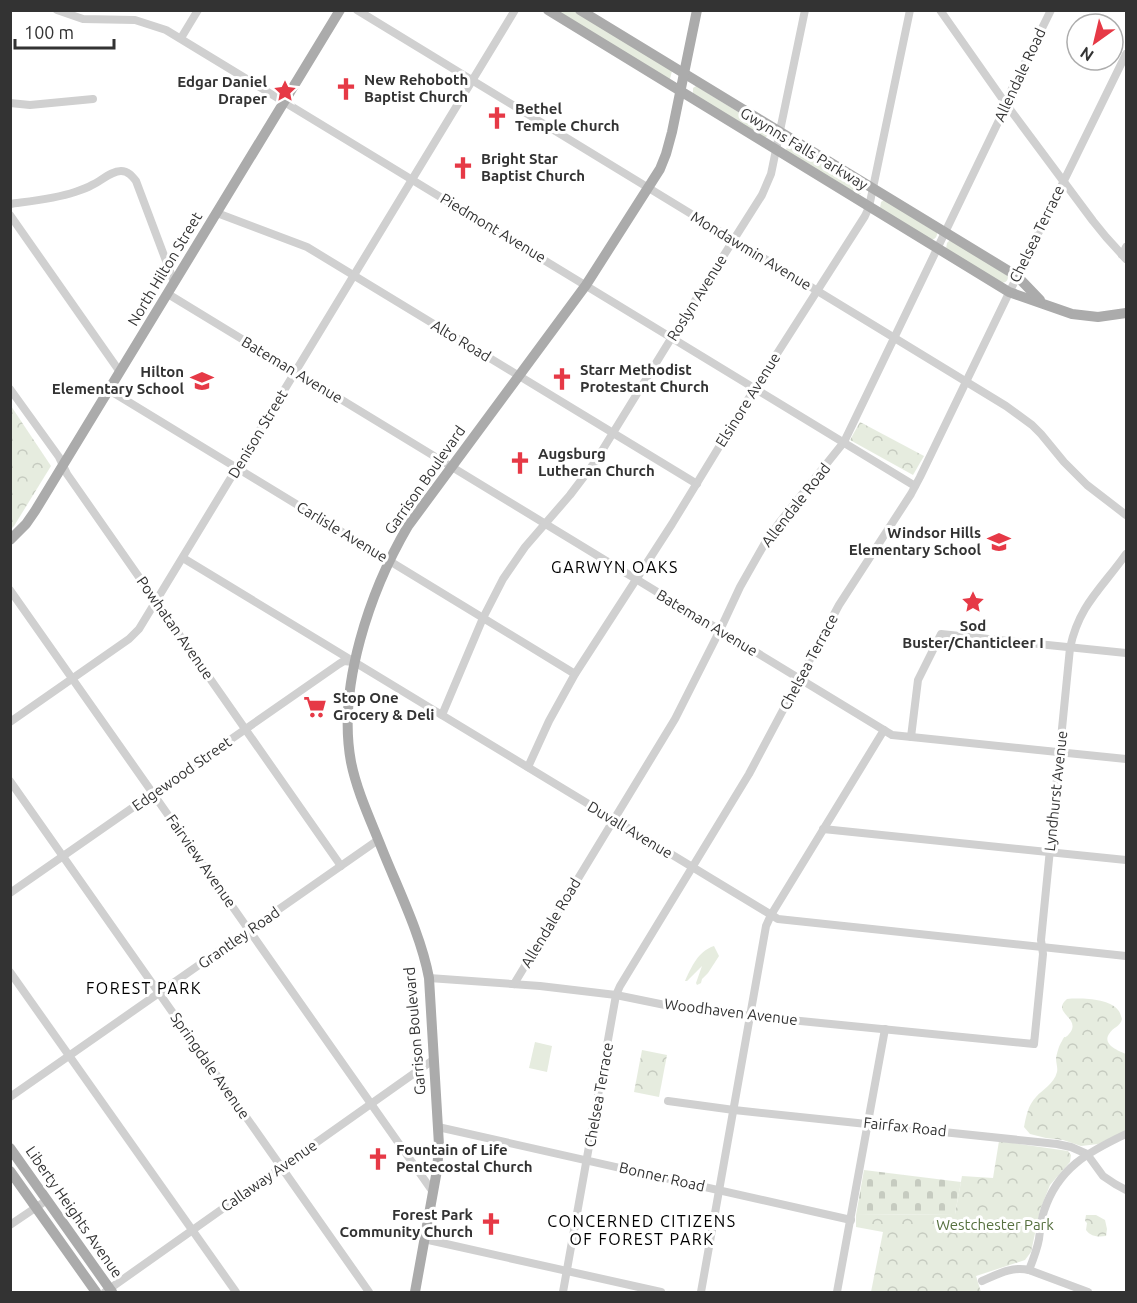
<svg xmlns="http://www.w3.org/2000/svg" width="1137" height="1303" font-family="Ubuntu,sans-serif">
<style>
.grass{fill:#e6ecdf}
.forest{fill:url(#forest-crowns)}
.cemetery{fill:url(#cemetery-stones)}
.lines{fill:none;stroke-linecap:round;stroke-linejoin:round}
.minor{stroke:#d0d0d0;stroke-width:8}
.major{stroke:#ababab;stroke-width:10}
.labels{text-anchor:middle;stroke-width:6;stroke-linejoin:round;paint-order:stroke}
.street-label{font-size:15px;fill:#333;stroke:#fff}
.poi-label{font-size:15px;font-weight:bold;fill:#333;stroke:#fff;text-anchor:start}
.park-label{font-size:15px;fill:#56703f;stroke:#fff}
.neighbourhood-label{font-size:16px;letter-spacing:1.5px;fill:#000;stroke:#fff}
</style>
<defs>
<pattern id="forest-crowns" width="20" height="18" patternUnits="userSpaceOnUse" patternTransform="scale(1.5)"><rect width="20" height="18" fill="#e6ecdf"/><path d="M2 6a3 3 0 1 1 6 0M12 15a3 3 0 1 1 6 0" fill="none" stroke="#c6cbc0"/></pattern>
<pattern id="cemetery-stones" width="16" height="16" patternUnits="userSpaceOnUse" patternTransform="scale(1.5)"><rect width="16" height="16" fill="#e6ecdf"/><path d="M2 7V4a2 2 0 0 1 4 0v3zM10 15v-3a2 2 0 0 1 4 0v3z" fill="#c6cbc0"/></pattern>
</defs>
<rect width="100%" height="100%" fill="#fff"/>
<g class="grass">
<polygon points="553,11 574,11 670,69 672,71 670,79 668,80"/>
<path d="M696 86 769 131C769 135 767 137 763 138L693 94V88Z"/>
<path d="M790 143 863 188C863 192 861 194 857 195L786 151 787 145Z"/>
<path d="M884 200 937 233C937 237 935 239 931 240L880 208 881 202Z"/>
<path d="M950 240 1008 276C1008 281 1006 282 1002 283L946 249 947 243Z"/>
<path d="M714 946 719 956 708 973 702 979 701 983 697 985 696 983 702 966 687 981H685C691 968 698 951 714 946Z"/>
<polygon points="535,1042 552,1046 547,1072 529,1068"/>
</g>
<g class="forest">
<polygon points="11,406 51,466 14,526 11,529"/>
<polygon points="860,422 924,456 913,475 850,440"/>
<path d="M1067 999C1080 998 1109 998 1118 1010 1120 1012 1121 1016 1122 1019 1120 1027 1113 1027 1109 1034 1102 1045 1119 1051 1126 1054V1131L1098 1144 1081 1146 1063 1140 1046 1138 1030 1134 1024 1127C1026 1117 1028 1105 1036 1097 1043 1089 1054 1084 1057 1072 1058 1068 1056 1063 1056 1058 1057 1053 1059 1045 1062 1041 1066 1033 1063 1041 1069 1034 1083 1018 1050 1013 1067 999Z"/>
<polygon points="642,1050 667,1055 659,1097 634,1092"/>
<polygon points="999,1141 1068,1151 1071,1155 1070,1162 1050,1185 1040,1210 1031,1252 1025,1260 976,1276 981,1292 871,1292 883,1232 856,1227 856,1215 955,1214 962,1176 993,1178"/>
<path d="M1086 1215H1096L1105 1220 1107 1229 1106 1236C1099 1237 1091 1237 1086 1230L1087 1223 1085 1221Z"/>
</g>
<polygon class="cemetery" points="864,1170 961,1182 955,1214 856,1215"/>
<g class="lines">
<g class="minor">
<polyline points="57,10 83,19 135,20 166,30 915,486"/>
<polyline points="357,10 1006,406 1032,425 1041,434 1064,462 1087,485 1126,515"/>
<polyline points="940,10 1006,104 1093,221 1106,237 1126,259"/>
<polyline points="181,38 198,10"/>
<polyline points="10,103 30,105 93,99"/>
<path d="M10 204C32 201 54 199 75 192 81 190 87 188 92 185 101 181 111 171 121 171 128 171 132 176 136 181L174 282"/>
<polyline points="217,213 307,247 697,484"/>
<polyline points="10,215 120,372"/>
<polyline points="1122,255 1126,247"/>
<polyline points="168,294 892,735 1126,759"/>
<polyline points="10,389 59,457 67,474 341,866"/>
<polyline points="109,390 575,674"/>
<polyline points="183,558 778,919 1126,956"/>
<polyline points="10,590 433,1192"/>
<polyline points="442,715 483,618 503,579 525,547 570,495 595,462 672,337 762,195 771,174 805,10"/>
<polyline points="10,722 129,639 139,629 515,10"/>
<polyline points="911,737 918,680 941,634 1126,653"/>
<polyline points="528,767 549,721 575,674 672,524 755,388 865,216 869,207 910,10"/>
<polyline points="10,781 369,1292"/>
<polyline points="823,829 1126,860"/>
<polyline points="10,893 339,664 344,661 353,662"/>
<polyline points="10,972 236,1292"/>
<path d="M429 978 540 986 616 995 665 1005 750 1016 1034 1044 1043 954 1041 940 1070 648C1079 605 1102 588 1126 554"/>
<polyline points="514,984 675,719 720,630 740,587 765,543 779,523 844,442 1003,112 1009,95 1051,10"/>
<polyline points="10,1097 378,840"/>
<polyline points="668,1101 734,1110 1057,1144 1071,1147 1087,1154 1103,1176 1115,1184 1126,1190"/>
<polyline points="438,1127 851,1220"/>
<polyline points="10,1225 47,1200"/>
<polyline points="424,1239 661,1292"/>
<path d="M1029 1270C1033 1260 1037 1250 1039 1239 1040 1230 1041 1220 1044 1211 1058 1168 1088 1152 1126 1134"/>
<path d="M982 1281C998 1274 1012 1266 1029 1270L1088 1292"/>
<polyline points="105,1292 433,1060"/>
<polyline points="563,1292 616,995 620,986 749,774 839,605 911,494 920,477 1007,297 1126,54"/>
<polyline points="701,1292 766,926 771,915 884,730"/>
<polyline points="837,1292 885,1029"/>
</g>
<g class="major">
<polyline points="548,10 1009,292 1072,314 1098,317 1126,313"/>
<polyline points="580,10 1017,276 1040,300"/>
<polyline points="10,540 26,524 35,511 340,10"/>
<polyline points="10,1148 112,1292"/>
<polyline points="10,1171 96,1292"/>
<path d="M415 1292 437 1170 439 1145 429 978C421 935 398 889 382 849 371 821 357 792 351 762 337 687 370 591 408 526L586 285 660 169 666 154 672 132 697 10"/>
</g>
</g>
<defs>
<g id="church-bare" transform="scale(1.8)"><path d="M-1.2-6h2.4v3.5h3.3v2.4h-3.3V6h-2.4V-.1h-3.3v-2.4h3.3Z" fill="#e63946" stroke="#fff" stroke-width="2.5" paint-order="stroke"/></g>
<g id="sight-bare" transform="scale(1.8)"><path d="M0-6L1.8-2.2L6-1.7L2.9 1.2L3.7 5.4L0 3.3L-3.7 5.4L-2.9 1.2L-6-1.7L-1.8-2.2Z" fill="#e63946" stroke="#fff" stroke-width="2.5" paint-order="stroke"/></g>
<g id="school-bare" transform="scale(1.8)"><path d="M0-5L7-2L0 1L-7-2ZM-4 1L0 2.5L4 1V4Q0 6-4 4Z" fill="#e63946" stroke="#fff" stroke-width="2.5" paint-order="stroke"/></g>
<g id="supermarket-bare" transform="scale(1.8)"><path d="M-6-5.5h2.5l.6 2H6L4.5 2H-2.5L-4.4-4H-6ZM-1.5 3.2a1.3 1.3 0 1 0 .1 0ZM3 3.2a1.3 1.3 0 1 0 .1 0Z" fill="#e63946" stroke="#fff" stroke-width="2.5" paint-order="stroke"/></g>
</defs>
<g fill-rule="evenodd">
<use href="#church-bare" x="346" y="89"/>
<use href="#sight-bare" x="285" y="91"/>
<use href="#church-bare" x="497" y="118"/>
<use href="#church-bare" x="463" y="168"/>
<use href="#church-bare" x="562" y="379"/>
<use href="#school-bare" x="202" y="381"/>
<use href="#church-bare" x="520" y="463"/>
<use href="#school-bare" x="999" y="542"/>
<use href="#sight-bare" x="973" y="602"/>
<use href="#supermarket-bare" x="315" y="707"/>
<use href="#church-bare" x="378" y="1159"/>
<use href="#church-bare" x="491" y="1224"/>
</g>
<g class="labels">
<g class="street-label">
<text transform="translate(1020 75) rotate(-65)" y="5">Allendale Road</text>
<text transform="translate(804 149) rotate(31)" y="5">Gwynns Falls Parkway</text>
<text transform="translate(493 228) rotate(31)" y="5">Piedmont Avenue</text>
<text transform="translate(1037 234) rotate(-64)" y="5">Chelsea Terrace</text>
<text transform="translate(751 251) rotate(31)" y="5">Mondawmin Avenue</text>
<text transform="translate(165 269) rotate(-59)" y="5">North Hilton Street</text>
<text transform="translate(697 298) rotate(-58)" y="5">Roslyn Avenue</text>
<text transform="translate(461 341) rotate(31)" y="5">Alto Road</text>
<text transform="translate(292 370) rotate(31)" y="5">Bateman Avenue</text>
<text transform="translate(748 400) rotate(-58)" y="5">Elsinore Avenue</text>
<text transform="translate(258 434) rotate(-59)" y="5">Denison Street</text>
<text transform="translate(425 480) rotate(-55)" y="5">Garrison Boulevard</text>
<text transform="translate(796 505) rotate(-52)" y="5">Allendale Road</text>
<text transform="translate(342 532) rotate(31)" y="5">Carlisle Avenue</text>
<text transform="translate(707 623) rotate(31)" y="5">Bateman Avenue</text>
<text transform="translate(175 628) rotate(55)" y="5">Powhatan Avenue</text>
<text transform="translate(809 662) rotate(-62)" y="5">Chelsea Terrace</text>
<text transform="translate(182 774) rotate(-35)" y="5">Edgewood Street</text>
<text transform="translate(1056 791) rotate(-84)" y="5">Lyndhurst Avenue</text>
<text transform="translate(630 830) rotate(31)" y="5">Duvall Avenue</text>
<text transform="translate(201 861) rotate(55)" y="5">Fairview Avenue</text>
<text transform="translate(551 923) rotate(-59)" y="5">Allendale Road</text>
<text transform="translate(239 938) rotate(-35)" y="5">Grantley Road</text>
<text transform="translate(731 1012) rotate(7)" y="5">Woodhaven Avenue</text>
<text transform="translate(415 1031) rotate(-95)" y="5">Garrison Boulevard</text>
<text transform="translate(210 1066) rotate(55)" y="5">Springdale Avenue</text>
<text transform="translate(599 1095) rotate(-80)" y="5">Chelsea Terrace</text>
<text transform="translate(905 1127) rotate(6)" y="5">Fairfax Road</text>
<text transform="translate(269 1176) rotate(-35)" y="5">Callaway Avenue</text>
<text transform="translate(662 1177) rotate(13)" y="5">Bonner Road</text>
<text transform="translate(74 1212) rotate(55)" y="5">Liberty Heights Avenue</text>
</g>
<g class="poi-label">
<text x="364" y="85">New Rehoboth<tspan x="364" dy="17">Baptist Church</tspan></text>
<text x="267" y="87" text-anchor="end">Edgar Daniel<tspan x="267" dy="17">Draper</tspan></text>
<text x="515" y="114">Bethel<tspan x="515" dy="17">Temple Church</tspan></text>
<text x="481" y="164">Bright Star<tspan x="481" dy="17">Baptist Church</tspan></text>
<text x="580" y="375">Starr Methodist<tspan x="580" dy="17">Protestant Church</tspan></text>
<text x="184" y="377" text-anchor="end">Hilton<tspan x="184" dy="17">Elementary School</tspan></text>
<text x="538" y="459">Augsburg<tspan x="538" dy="17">Lutheran Church</tspan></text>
<text x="981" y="538" text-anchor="end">Windsor Hills<tspan x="981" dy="17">Elementary School</tspan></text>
<text x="973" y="631" text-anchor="middle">Sod<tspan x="973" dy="17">Buster/Chanticleer I</tspan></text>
<text x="333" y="703">Stop One<tspan x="333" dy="17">Grocery &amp; Deli</tspan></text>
<text x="396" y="1155">Fountain of Life<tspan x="396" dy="17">Pentecostal Church</tspan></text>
<text x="473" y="1220" text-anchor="end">Forest Park<tspan x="473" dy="17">Community Church</tspan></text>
</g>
<g class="park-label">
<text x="995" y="1230">Westchester Park</text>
</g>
<g class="neighbourhood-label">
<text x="615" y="573">GARWYN OAKS</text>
<text x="144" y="994">FOREST PARK</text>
<text x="642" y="1227">CONCERNED CITIZENS<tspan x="642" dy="18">OF FOREST PARK</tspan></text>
</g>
</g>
<rect width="1137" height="1303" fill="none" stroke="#333333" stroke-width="24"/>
<g transform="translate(1095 42) rotate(214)"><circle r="28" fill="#ffffff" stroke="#adadad" stroke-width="1.5"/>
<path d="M0-4.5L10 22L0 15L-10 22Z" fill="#e63946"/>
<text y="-9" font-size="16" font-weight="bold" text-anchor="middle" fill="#333333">N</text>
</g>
<path d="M15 39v9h99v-9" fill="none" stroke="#333333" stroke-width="3"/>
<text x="24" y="39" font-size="18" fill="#333333" stroke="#ffffff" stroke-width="4.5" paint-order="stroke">100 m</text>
</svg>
